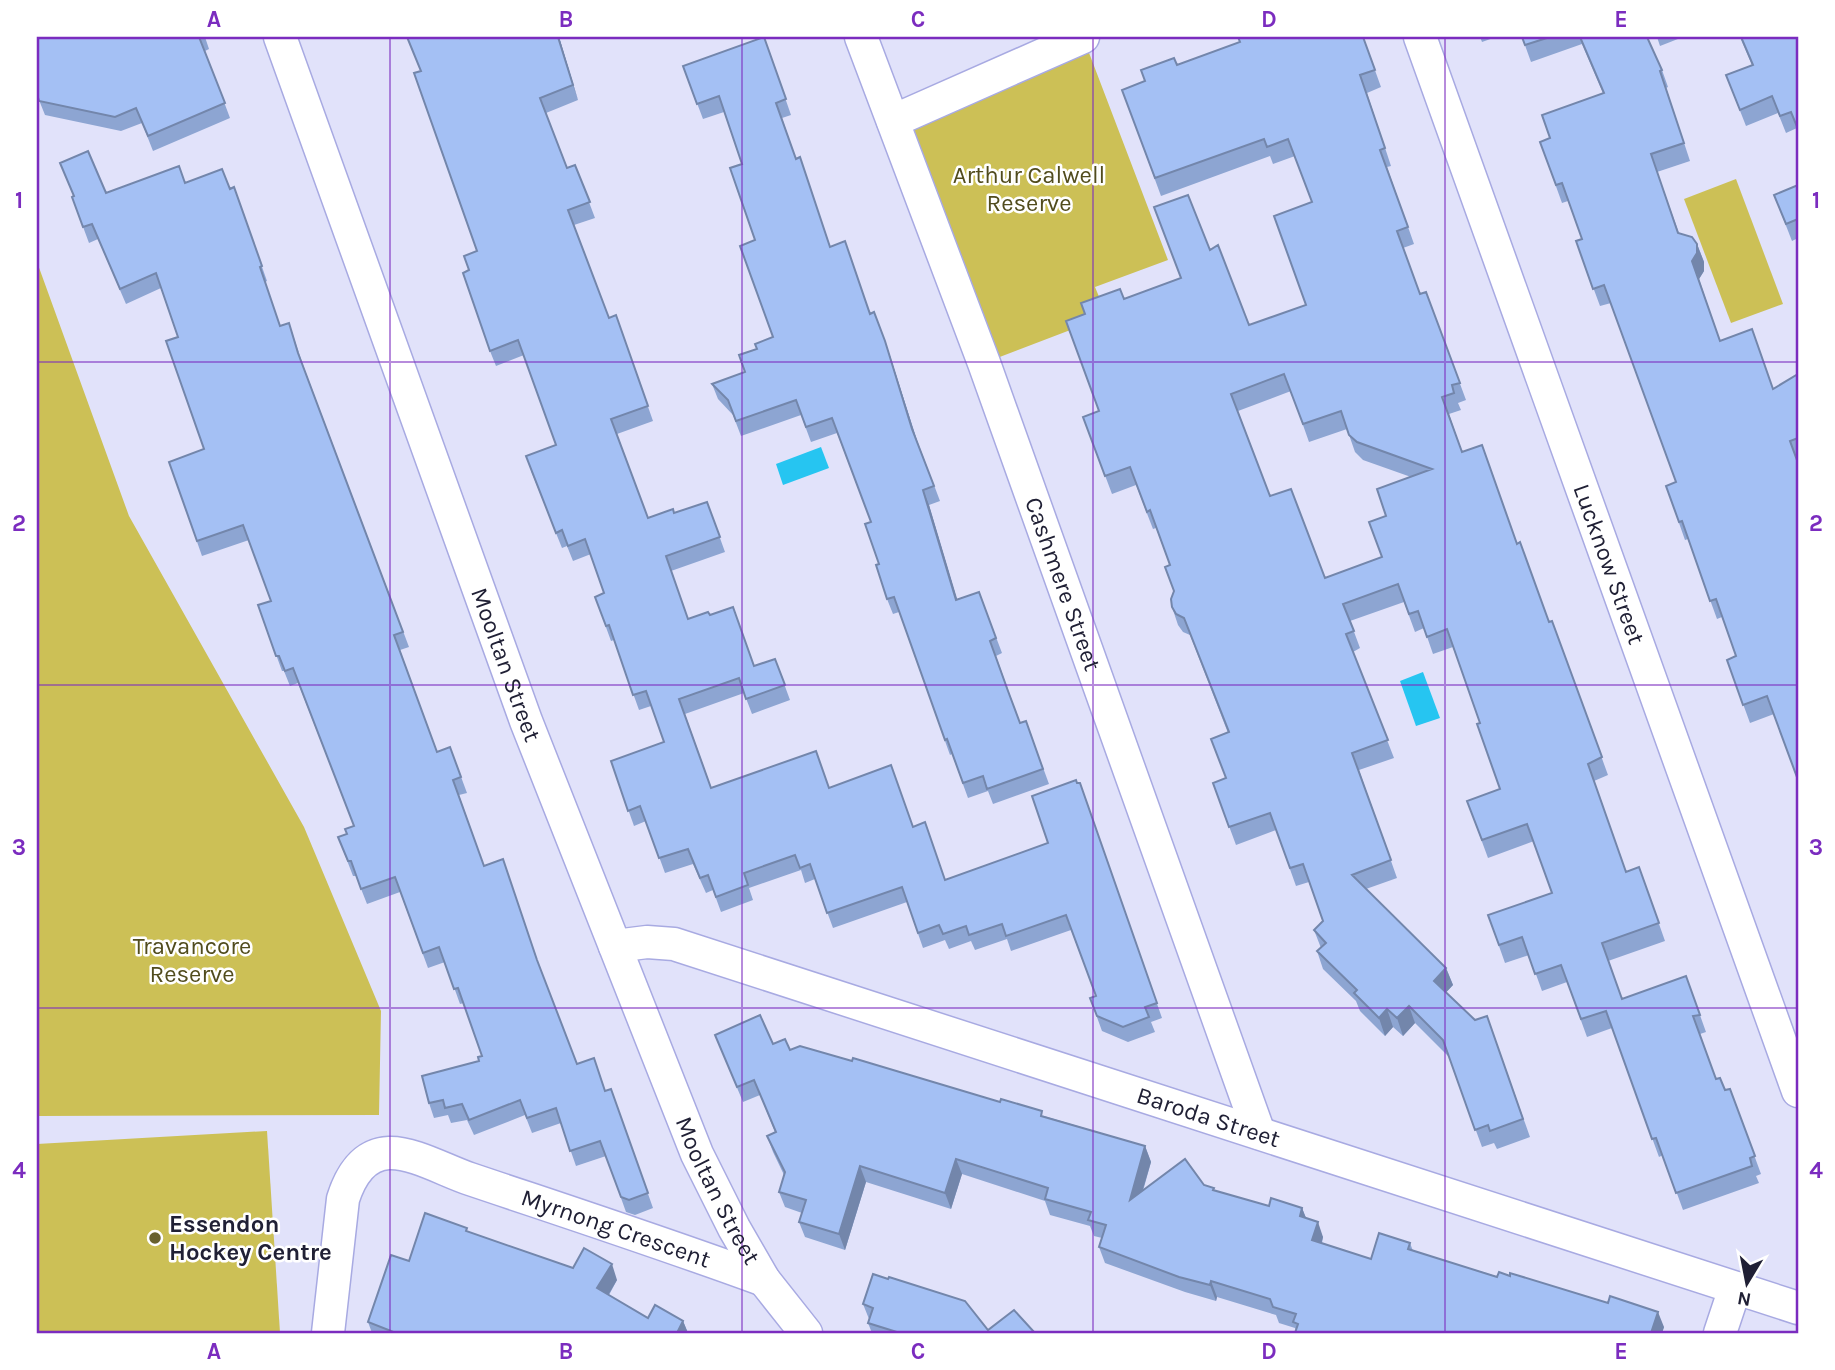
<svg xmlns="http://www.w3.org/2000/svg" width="1835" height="1370" font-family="Karla,sans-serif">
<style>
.green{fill:#ccc056}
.water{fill:#26c5f1}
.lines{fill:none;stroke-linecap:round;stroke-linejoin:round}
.minor-casing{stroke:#a8aae2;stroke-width:35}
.minor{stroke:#fff;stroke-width:32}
.wall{fill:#8da5d2;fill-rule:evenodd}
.shaded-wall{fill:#7386ab}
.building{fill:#a4c0f4;stroke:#7386ab;stroke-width:2;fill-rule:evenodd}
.grid{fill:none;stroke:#7b2cbf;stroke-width:2;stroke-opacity:0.55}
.poi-dot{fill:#68612e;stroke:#fff;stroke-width:2.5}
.labels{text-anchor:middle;stroke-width:5;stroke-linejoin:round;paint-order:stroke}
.park-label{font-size:24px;fill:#514c1d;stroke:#fff}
.street-label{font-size:24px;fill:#202035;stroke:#fff}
.poi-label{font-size:24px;font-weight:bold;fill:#202035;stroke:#fff;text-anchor:start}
.neatline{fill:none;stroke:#7b2cbf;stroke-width:2.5}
.grid-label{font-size:23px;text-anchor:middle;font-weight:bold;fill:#7b2cbf}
</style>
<rect width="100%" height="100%" fill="#e1e2fa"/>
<g class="green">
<polygon points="1083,37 1168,260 1095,287 1107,316 984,363 893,121"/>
<polygon points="1736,179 1783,304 1731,323 1684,199"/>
<polygon points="37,262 129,516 304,827 381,1011 379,1115 37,1116"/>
<polygon points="267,1131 280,1333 37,1333 37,1144"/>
</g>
<g class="water">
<polygon points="821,447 829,468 783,485 776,464"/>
<polygon points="1423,672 1440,718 1416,726 1400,681"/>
</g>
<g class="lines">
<g class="minor-casing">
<g id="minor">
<path id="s1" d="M280 37 526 721 697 1154 734 1228 764 1280 806 1333"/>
<path id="s2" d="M861 37 984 363 1259 1133"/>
<path id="s3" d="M1420 37 1798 1091"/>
<polyline points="893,121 1083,37"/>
<path id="s4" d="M615 946 647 942 674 944 1798 1308"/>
<path id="s5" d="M328 1333 343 1199C350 1177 363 1154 389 1153 413 1152 446 1171 470 1179 568 1212 666 1244 764 1280"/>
<polyline points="1720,1333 1735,1288"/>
</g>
</g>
<use href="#minor" class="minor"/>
</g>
<g class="wall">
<polygon points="37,37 205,37 209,49 205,51 230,118 153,151 142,123 121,131 45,115 37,95"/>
<polygon points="463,37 559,37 578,100 546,113 567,168 575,165 595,218 574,225 609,318 616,315 653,421 617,434 648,518 675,513 707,502 725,552 671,571 688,619 710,615 754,666 775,659 790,700 752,714 744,693 685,714 711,787 829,788 913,827 945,880 1048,843 1077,783 1080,783 1162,1018 1151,1022 1155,1032 1128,1042 1102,1031 1090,998 1096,996 1071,930 1011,951 1007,939 975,950 971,941 949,949 945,940 923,948 907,902 833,928 815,879 805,883 801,870 749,888 753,900 721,912 713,890 706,893 693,864 665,873 646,821 634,826 611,761 664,742 651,706 639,710 614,640 611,641 595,597 604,593 591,554 573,561 567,546 562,548 531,471 556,445 524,355 496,366 490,351 469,270 477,251 420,71"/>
<polygon points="764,37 791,115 782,118 796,159 830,247 871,313 890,356 917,440 940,501 929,505 957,600 979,592 1002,653 996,656 1020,723 1026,721 1049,784 993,804 988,791 968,798 952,754 950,755 899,612 893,614 887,599 871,522 837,433 811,442 801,415 741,436 733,415 718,399 712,384 745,372 756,349 773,337 742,164 724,112 703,119 683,66"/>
<path d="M1363 37 1381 87 1367 93 1391 166 1387 167 1414 244 1403 248 1420 294 1426 292 1466 400 1458 403 1461 410 1449 414 1462 452 1517 544 1549 622 1552 621 1608 775 1594 781 1626 872 1639 867 1665 941 1608 961 1622 999 1686 976 1706 1032 1700 1034 1716 1079 1725 1090 1730 1089 1761 1174 1756 1176 1759 1183 1683 1210 1663 1155 1659 1157 1612 1028 1587 1037 1567 982 1542 991 1529 955 1505 963 1488 915 1552 893 1534 841 1488 858 1467 801 1500 789 1480 723 1453 647 1433 654 1424 628 1415 632 1404 602 1350 621 1360 648 1353 652 1394 758 1359 770 1397 878 1366 889 1446 968 1453 985 1446 992 1475 1020 1487 1016 1530 1137 1497 1149 1494 1143 1482 1147 1449 1057 1415 1023 1403 1036 1393 1027 1385 1036 1360 1011 1356 1001 1323 969 1317 951 1321 948 1314 930 1323 921 1309 882 1296 886 1276 830 1236 845 1213 783 1226 778 1228 733 1190 635 1183 632 1178 625 1172 607 1174 591 1170 565 1156 528 1153 529 1136 485 1112 494 1083 417 1099 411 1124 299 1181 279 1210 250 1249 325 1306 305 1312 202 1295 156 1273 164 1270 156 1161 196 1122 90 1145 81 1177 65ZM1291 391 1309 442 1347 429 1355 452 1363 460 1411 477 1386 516 1382 557 1325 578 1270 496 1238 411Z"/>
<polygon points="1480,37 1496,37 1482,42"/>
<polygon points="1522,37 1647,37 1662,70 1668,87 1666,88 1690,161 1657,172 1679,233 1697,244 1704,262 1704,271 1699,279 1720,341 1773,389 1798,374 1798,458 1797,459 1774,714 1750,723 1727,660 1736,656 1722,617 1717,619 1688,539 1685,540 1666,486 1676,482 1611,303 1600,306 1576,241 1582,239 1568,201 1562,203 1540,142 1550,138 1603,93 1582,44 1531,62"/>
<polygon points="1657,37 1683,37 1660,46"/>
<polygon points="1740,37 1798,37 1797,128 1786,133 1778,113 1746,126 1726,75 1752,65"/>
<polygon points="60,163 106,193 185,183 230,189 234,187 267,281 265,282 280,326 289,323 303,365 409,647 400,650 437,752 450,747 467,793 459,795 484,866 541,970 577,1064 606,1091 611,1089 653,1208 635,1215 626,1212 606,1156 576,1166 561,1123 532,1133 525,1115 474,1135 467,1120 451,1123 448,1115 434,1118 429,1103 479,1061 482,1056 464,1003 460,1004 445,962 428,968 400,892 367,904 356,876 353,876 338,837 347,834 354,826 298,683 290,686 284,671 282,671 258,605 271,601 249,540 202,556 169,462 204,449 178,337 161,288 126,304 98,239 89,243 72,197 74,196"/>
<polygon points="1798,185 1798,238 1792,241 1774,195"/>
<polygon points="715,1035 773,1044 790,1050 1044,1116 1145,1146 1151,1162 1143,1191 1204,1185 1215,1191 1269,1206 1302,1208 1306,1218 1323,1237 1322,1243 1371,1259 1410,1243 1413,1251 1664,1327 1662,1333 1295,1333 1296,1330 1295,1328 1279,1323 1276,1315 1217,1297 1216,1301 1185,1292 1105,1263 1099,1247 1102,1238 1094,1236 1090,1226 1050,1215 1045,1201 962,1174 951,1209 866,1182 845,1250 805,1237 799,1222 802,1213 785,1207 779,1192 784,1175 773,1152 767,1136 775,1132 760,1095 743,1102"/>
<polygon points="469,1232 573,1268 617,1280 609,1295 648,1318 683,1321 688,1333 372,1333 368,1322 409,1261"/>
<polygon points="863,1304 988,1330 1035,1333 872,1333 868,1323 869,1319"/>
</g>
<g class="shaded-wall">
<polygon points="558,37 559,37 578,100 573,85"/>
<polygon points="1697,244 1704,262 1704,271 1699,279 1692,261"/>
<polygon points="885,341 890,356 918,444 912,429"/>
<polygon points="923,490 929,505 962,615 956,600"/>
<polygon points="1446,968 1453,985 1441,998 1434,981"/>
<polygon points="1409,1006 1415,1023 1403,1036 1397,1018"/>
<polygon points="1387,1009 1393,1027 1385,1036 1379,1018"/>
<polygon points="1145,1146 1151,1162 1135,1216 1130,1200"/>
<polygon points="956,1159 962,1174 951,1209 945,1193"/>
<polygon points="860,1166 866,1182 845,1250 839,1234"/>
<polygon points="1302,1208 1308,1223 1300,1216"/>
<polygon points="1318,1222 1323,1237 1318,1256 1312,1240"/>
<polygon points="612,1264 617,1280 603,1304 597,1288"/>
<polygon points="1211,1281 1217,1297 1216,1301 1210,1285"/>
<polygon points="1658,1312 1664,1327 1662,1333 1651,1333"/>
<polygon points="683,1321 688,1333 677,1333"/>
</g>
<g class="building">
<polygon points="37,37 199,37 225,103 148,136 136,108 115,117 39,101 37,94"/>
<polygon points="407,37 459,37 460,38 463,37 558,37 573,85 540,98 567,168 575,165 590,202 568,210 609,318 616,315 648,406 611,419 648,518 673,509 674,513 707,502 720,537 666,556 688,619 708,612 710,615 733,607 754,666 775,659 785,685 746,699 739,678 679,699 711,788 816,751 829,788 891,765 913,827 925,822 945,880 1048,843 1032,796 1076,780 1077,783 1080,783 1157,1003 1145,1007 1149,1017 1123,1027 1097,1016 1090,998 1096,996 1066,915 1006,936 1002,924 969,935 966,926 943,934 939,925 918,933 902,887 827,913 810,864 800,868 795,855 744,873 748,885 716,897 708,875 700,878 688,849 659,858 640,806 628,811 611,761 664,742 646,691 633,695 609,625 606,626 595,597 604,593 585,539 568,546 562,530 556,533 526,456 556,445 518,340 490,351 463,273 469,270 464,256 477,251 414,73 421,71"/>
<polygon points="764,37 786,99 776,103 796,159 800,157 830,247 845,241 870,314 874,312 885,341 912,429 934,486 923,490 956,600 979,592 996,638 990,641 1008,691 1020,723 1026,721 1043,769 987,789 983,776 963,783 947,739 945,740 894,597 887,599 876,565 879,564 865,524 871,522 832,418 806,427 796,400 736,421 728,400 712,384 745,372 739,355 757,349 755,344 773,337 740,246 755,240 730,168 742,164 719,96 697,104 683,66"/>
<path d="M1238 37H1363L1375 70 1360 75 1385 148 1380 150 1408 227 1397 231 1420 294 1426 292 1460 383 1452 385 1454 393 1442 397 1462 452 1482 445 1517 544 1520 542 1549 622 1552 621 1602 757 1588 764 1626 872 1639 867 1659 923 1602 943 1622 999 1686 976 1700 1015 1693 1016 1716 1079 1720 1078 1725 1090 1730 1089 1755 1156 1750 1158 1752 1166 1676 1193 1656 1138 1652 1139 1606 1011 1581 1019 1561 965 1535 974 1522 937 1499 945 1488 915 1552 893 1527 824 1482 840 1467 801 1500 789 1477 724 1480 723 1447 629 1427 637 1418 611 1409 614 1398 584 1343 604 1354 631 1346 634 1388 740 1352 753 1391 860 1352 875 1446 968 1434 981 1475 1020 1487 1016 1523 1119 1490 1131 1488 1125 1475 1130 1443 1040 1409 1006 1397 1018 1387 1009 1379 1018 1354 993 1357 990 1317 951 1326 943 1314 930 1323 921 1303 864 1290 868 1270 813 1229 827 1213 783 1226 778 1211 739 1229 732 1184 618 1176 614 1172 607 1171 599 1174 591 1165 567 1170 565 1150 510 1147 512 1130 467 1105 476 1083 417 1099 411 1066 321 1085 314 1081 303 1120 289 1124 299 1181 278 1154 207 1188 195 1210 250 1218 245 1249 325 1306 305 1274 216 1312 202 1288 139 1267 147 1264 139 1155 178 1122 90 1145 81 1141 70 1174 58 1177 65 1240 42ZM1284 374 1303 424 1341 411 1349 435 1357 442 1432 469 1377 489 1386 516 1369 522 1382 557 1325 578 1291 489 1270 496 1231 394Z"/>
<polygon points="1522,37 1550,37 1525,45"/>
<polygon points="1580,37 1647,37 1662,70 1660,71 1684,143 1651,154 1678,233 1692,237 1697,244 1697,253 1692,261 1720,341 1752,329 1773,389 1798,374 1798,438 1790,441 1798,463 1798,780 1767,696 1743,705 1727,660 1736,656 1716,599 1710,601 1682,521 1679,522 1666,486 1676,482 1657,430 1604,285 1593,289 1576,241 1582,239 1562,183 1556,185 1540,142 1550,138 1542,115 1604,93"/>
<polygon points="1741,37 1798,37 1798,129 1791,112 1780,116 1772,96 1740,110 1726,75 1753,65"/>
<polygon points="88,151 106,193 179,166 185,183 222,169 230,189 234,187 262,266 260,267 280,326 289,323 298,353 403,632 394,635 437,752 450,747 461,777 453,780 484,866 503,859 537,960 577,1064 594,1058 605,1091 611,1089 648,1193 629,1200 621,1197 600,1141 570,1151 556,1108 527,1118 520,1100 469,1120 462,1104 445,1108 443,1100 429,1103 422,1076 479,1061 478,1057 482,1056 458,988 454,989 439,947 423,953 395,877 361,889 351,861 348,861 338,837 347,834 345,829 354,826 293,668 285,671 279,656 276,656 258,605 271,601 243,525 197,541 169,462 204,449 166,341 178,337 156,273 120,289 92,224 83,227 72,197 74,196 60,163"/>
<polygon points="1798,185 1798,219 1786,224 1774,195"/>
<polygon points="760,1015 773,1044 785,1039 790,1050 800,1046 852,1061 853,1058 1000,1102 1001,1099 1042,1111 1041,1116 1145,1146 1130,1200 1185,1159 1204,1185 1214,1188 1213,1190 1269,1206 1271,1198 1302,1208 1300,1216 1318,1222 1312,1240 1371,1259 1379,1233 1410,1243 1408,1249 1497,1277 1499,1272 1510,1276 1510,1273 1608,1303 1610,1296 1658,1312 1651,1333 1295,1333 1298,1324 1293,1322 1296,1314 1273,1307 1270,1299 1211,1281 1210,1285 1179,1277 1099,1247 1106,1225 1088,1220 1091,1212 1045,1199 1048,1188 956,1159 945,1193 860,1166 839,1234 799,1222 806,1200 779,1192 785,1172 767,1136 776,1132 754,1080 737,1087 715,1035"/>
<polygon points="425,1213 467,1228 466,1231 573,1268 584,1248 612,1264 597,1288 648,1318 655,1305 683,1321 677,1333 396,1333 368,1322 391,1255 409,1261"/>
<polygon points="873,1274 888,1279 889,1277 965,1301 988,1330 1014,1310 1035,1333 900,1333 868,1323 873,1308 863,1304"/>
</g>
<path class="grid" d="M390 37V1333M742 37V1333M1093 37V1333M1445 37V1333M37 362H1798M37 685H1798M37 1008H1798"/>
<circle class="poi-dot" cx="155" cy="1238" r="7"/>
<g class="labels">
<g class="park-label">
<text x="1029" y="183">Arthur Calwell<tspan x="1029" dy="28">Reserve</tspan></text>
<text x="192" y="954">Travancore<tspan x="192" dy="28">Reserve</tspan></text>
</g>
<g class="street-label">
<text dy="8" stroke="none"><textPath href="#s3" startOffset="560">Lucknow Street</textPath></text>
<text dy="8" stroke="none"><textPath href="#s2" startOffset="583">Cashmere Street</textPath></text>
<text dy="8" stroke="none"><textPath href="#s1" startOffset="667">Mooltan Street</textPath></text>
<text dy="8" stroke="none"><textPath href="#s4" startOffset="621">Baroda Street</textPath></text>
<text dy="8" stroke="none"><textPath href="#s1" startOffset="1234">Mooltan Street</textPath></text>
<text dy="8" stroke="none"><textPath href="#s5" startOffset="444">Myrnong Crescent</textPath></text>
</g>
<g class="poi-label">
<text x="169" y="1232">Essendon<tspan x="169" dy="28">Hockey Centre</tspan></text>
</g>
</g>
<rect width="1835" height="1370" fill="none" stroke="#ffffff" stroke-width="77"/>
<g transform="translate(1747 1283) rotate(190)" stroke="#ffffff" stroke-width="5" paint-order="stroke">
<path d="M0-5L12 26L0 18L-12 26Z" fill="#202035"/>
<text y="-10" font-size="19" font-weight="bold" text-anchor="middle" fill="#202035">N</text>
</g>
<rect x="38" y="38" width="1759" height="1294" class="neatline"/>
<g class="grid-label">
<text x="214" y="27">A</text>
<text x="566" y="27">B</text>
<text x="918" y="27">C</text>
<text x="1269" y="27">D</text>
<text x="1621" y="27">E</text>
<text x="19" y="208">1</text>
<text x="1816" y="208">1</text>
<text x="19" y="531">2</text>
<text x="1816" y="531">2</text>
<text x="19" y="855">3</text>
<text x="1816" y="855">3</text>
<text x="19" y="1178">4</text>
<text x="1816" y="1178">4</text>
<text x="214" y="1359">A</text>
<text x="566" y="1359">B</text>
<text x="918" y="1359">C</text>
<text x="1269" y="1359">D</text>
<text x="1621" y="1359">E</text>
</g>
</svg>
